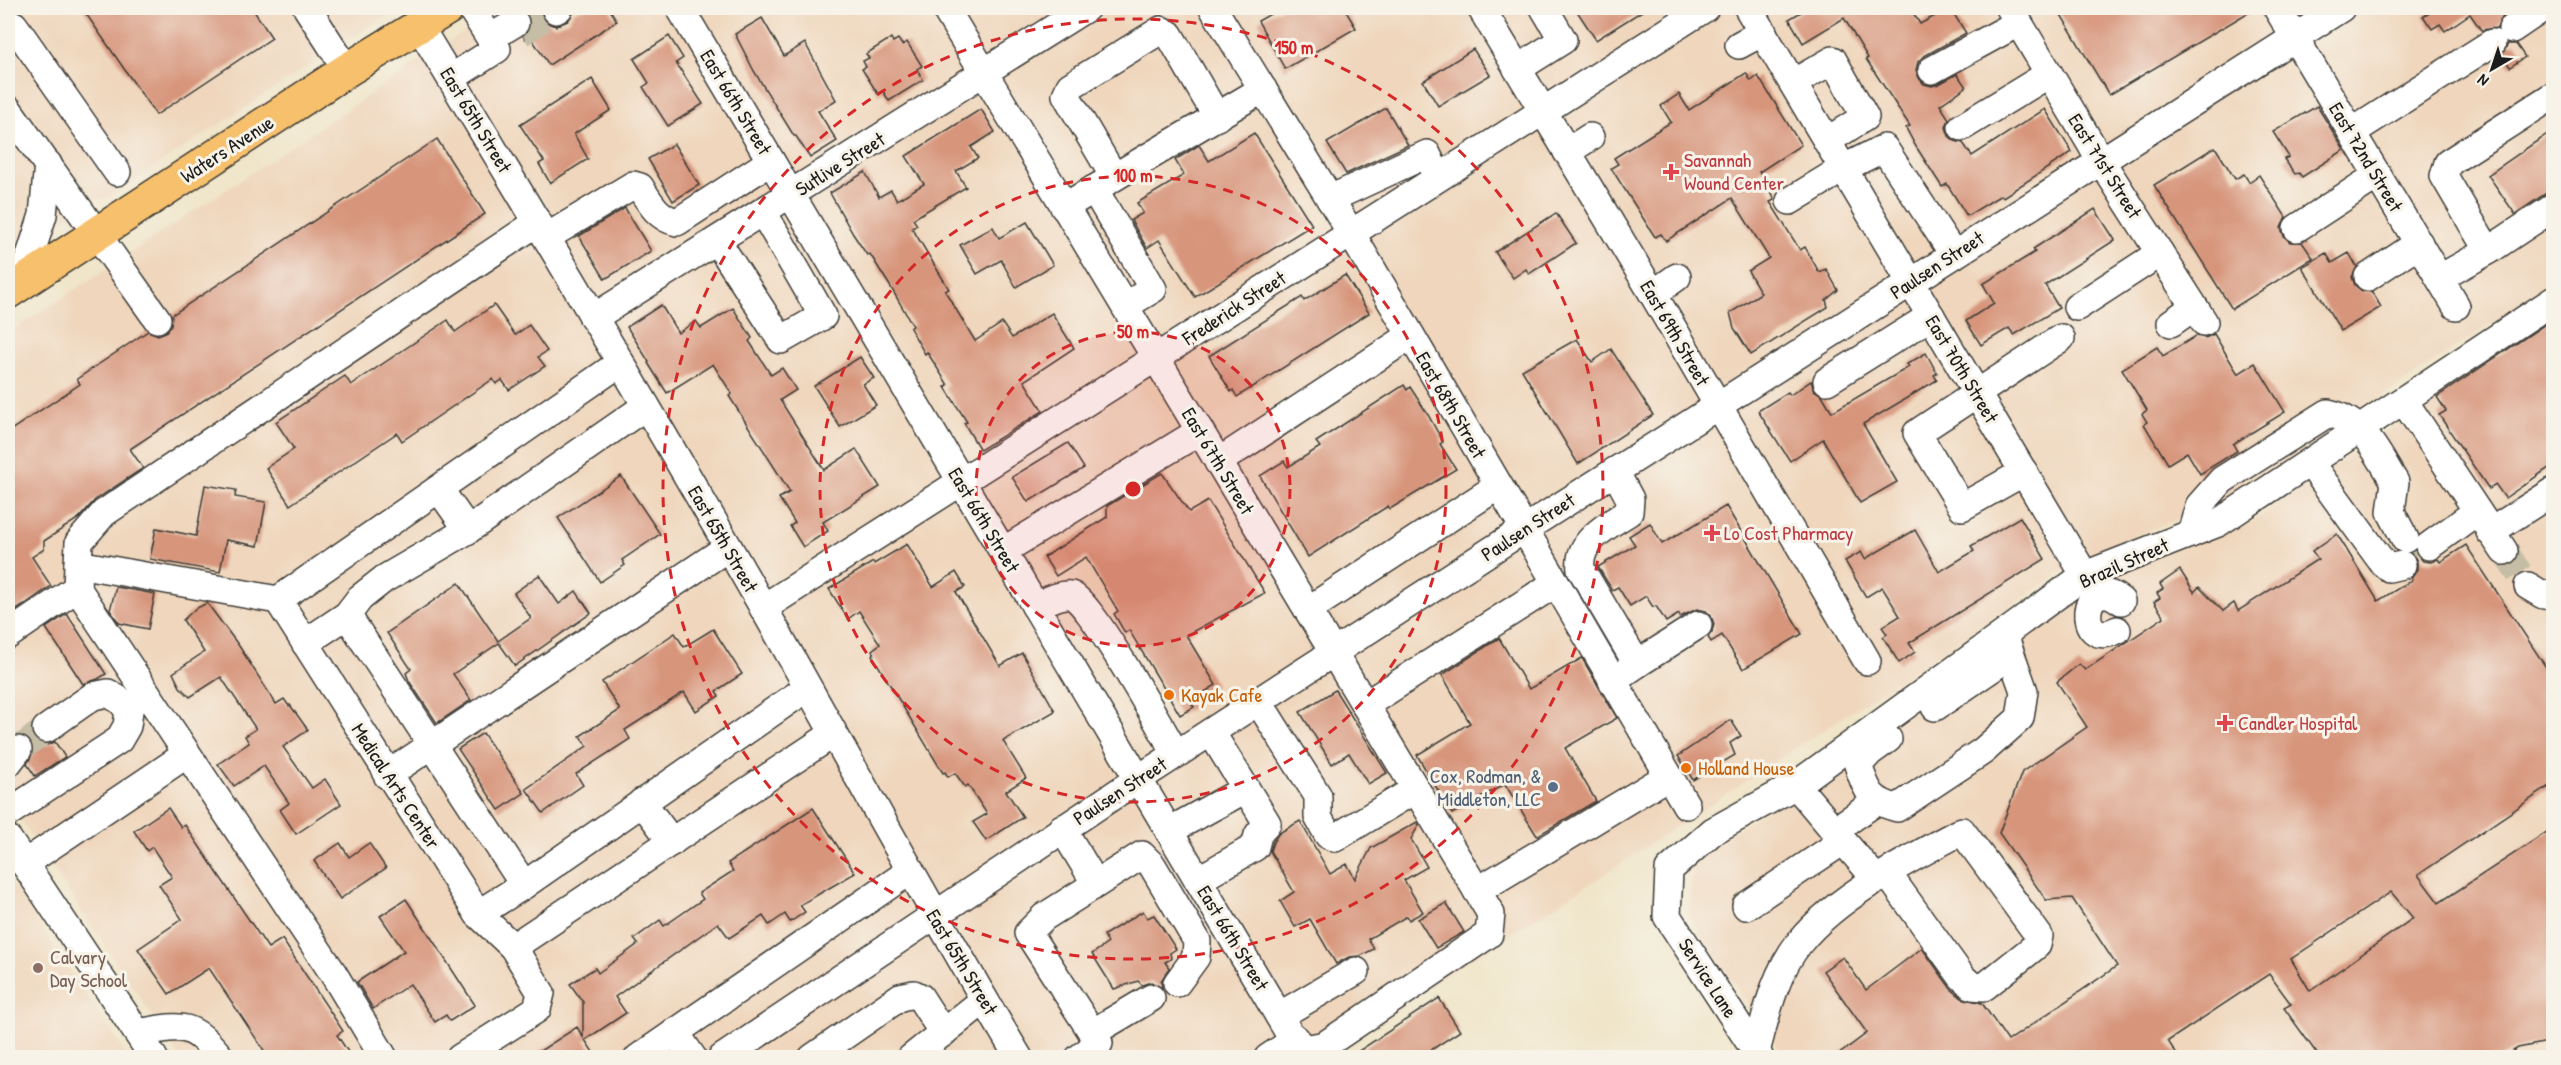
<svg xmlns="http://www.w3.org/2000/svg" width="2561" height="1065" font-family="'Patrick Hand',sans-serif">
<style>
.built{fill:#efd6bc}
.building{fill:#d7957c;fill-rule:evenodd}
.lines{fill:none;stroke-linecap:round;stroke-linejoin:round}
.minor-tunnel{stroke:#c6bda6;stroke-width:27;stroke-dasharray:27 14;stroke-linecap:butt}
.minor-casing{stroke:#3c3a36;stroke-width:30}
.major-casing{stroke:#3c3a36;stroke-width:36}
.minor{stroke:#fff;stroke-width:27}
.major{stroke:#f7c06c;stroke-width:33}
.ring{fill:none;stroke:#d62828;stroke-width:3;stroke-dasharray:10 8}
.health-dot{fill:#e0444e;stroke:#f7f3e8;stroke-width:2}
.food-dot{fill:#e8710a;stroke:#f7f3e8;stroke-width:2}
.service-dot{fill:#5c6f8a;stroke:#f7f3e8;stroke-width:2}
.education-dot{fill:#8d6e63;stroke:#f7f3e8;stroke-width:2}
.labels{text-anchor:middle;stroke-width:6;stroke-linejoin:round;paint-order:stroke}
.street-label{font-size:20px;fill:#1c1c1c;stroke:#f7f3e8}
.health-label{font-size:20px;fill:#be3a42;stroke:#f7f3e8;text-anchor:start}
.food-label{font-size:20px;fill:#c56008;stroke:#f7f3e8;text-anchor:start}
.service-label{font-size:20px;fill:#4e5e75;stroke:#f7f3e8;text-anchor:end}
.education-label{font-size:20px;fill:#785e54;stroke:#f7f3e8;text-anchor:start}
.centre{fill:#d62828;stroke:#f7f3e8;stroke-width:3}
.ring-label{font-size:18px;text-anchor:middle;font-weight:bold;fill:#d62828;stroke:#f7f3e8;stroke-width:6;stroke-linejoin:round;paint-order:stroke}
</style>
<rect width="100%" height="100%" fill="#f7f3e8"/>
<filter id="ink" filterUnits="userSpaceOnUse"><feTurbulence type="fractalNoise" baseFrequency=".0167" numOctaves="2"/><feDisplacementMap in="SourceGraphic" scale="12" xChannelSelector="R" yChannelSelector="G"/><feConvolveMatrix kernelMatrix="1 2 1 2 8 2 1 2 1" color-interpolation-filters="sRGB"/></filter>
<filter id="wash" filterUnits="userSpaceOnUse"><feTurbulence type="fractalNoise" baseFrequency=".008" numOctaves="4" result="noise"/><feDisplacementMap in="SourceGraphic" scale="24" xChannelSelector="R" yChannelSelector="G"/><feGaussianBlur stdDeviation="1.35" result="paint"/><feColorMatrix in="noise" values="0 0 0 0 0 0 0 0 0 0 0 0 0 0 0 0 0 1.4 0 .05"/><feComposite in="paint" operator="in"/></filter>
<g filter="url(#wash)">
<rect width="100%" height="100%" fill="#f0e5c9"/>
<g class="built">
<polygon points="8,8 397,8 106,199 96,198 8,258"/>
<polygon points="500,8 2553,8 2553,283 2230,499 2090,554 1608,872 1315,1057 180,1057 8,801 8,334"/>
<polygon points="2553,316 2553,1057 1784,1057 1689,917 1693,865 1714,845 2137,559 2248,525"/>
<polygon points="8,878 128,1057 8,1057"/>
</g>
<g id="blocks">
<g class="building">
<polygon points="82,8 252,8 272,38 156,115"/>
<polygon points="519,8 541,8 543,19 550,24 556,26 568,21 574,12 581,8 609,8 617,21 549,65 530,36 525,39 523,36 529,30 531,22 528,14"/>
<polygon points="1281,8 1344,8 1356,28 1285,69 1258,21"/>
<polygon points="1575,8 1647,8 1596,40"/>
<polygon points="1808,8 1910,8 1920,24 1950,8 1966,33 1924,56 1918,62 1916,70 1919,78 1924,84 1932,86 1939,84 1957,74 1966,87 1940,105 1949,119 1946,127 1949,136 1955,141 1963,143 1972,156 2045,109 2072,152 2003,197 2001,195 1967,216 1947,184 1942,187 1915,145 1906,128 1910,126 1866,59 1868,58 1844,18 1803,43 1789,19"/>
<polygon points="2057,8 2256,8 2109,95"/>
<polygon points="2428,8 2516,8 2503,16 2497,28 2481,30 2470,14 2445,31 2440,24 2432,29 2423,16 2431,11"/>
<polygon points="762,18 784,56 805,43 836,100 818,111 837,141 810,158 796,136 794,136 754,71 735,34"/>
<polygon points="669,36 683,58 676,63 703,104 668,126 643,87 649,83 634,59"/>
<polygon points="891,38 893,42 898,39 902,45 907,42 922,66 917,69 923,80 889,101 883,91 878,94 862,69 866,67 863,61 869,58 866,54"/>
<polygon points="2508,44 2516,44 2525,57 2510,67 2502,55"/>
<polygon points="1473,49 1490,75 1438,106 1423,81"/>
<polygon points="1746,73 1751,81 1758,76 1801,145 1759,172 1773,195 1774,200 1770,202 1800,250 1805,247 1819,272 1826,269 1838,290 1826,300 1828,307 1751,355 1734,328 1730,313 1761,293 1748,271 1769,258 1732,198 1666,241 1661,234 1655,237 1611,168 1618,164 1614,158 1671,122 1661,106 1679,94 1689,110"/>
<polygon points="592,79 611,110 574,134 588,159 550,183 539,164 544,161 520,125"/>
<polygon points="2317,106 2344,150 2302,177 2299,173 2295,174 2284,159 2289,157 2273,132"/>
<polygon points="1386,108 1408,145 1346,174 1327,143"/>
<polygon points="981,109 995,132 971,147 978,158 956,171 966,187 913,219 917,225 912,228 949,289 945,291 975,341 1002,323 1012,338 1052,313 1074,348 1024,381 1043,411 980,450 964,423 967,422 945,387 948,385 927,352 925,354 910,328 913,326 890,286 870,254 867,255 853,234 830,193 865,172 879,197 891,190 897,200 924,184 906,156"/>
<polygon points="2553,130 2553,191 2545,194 2515,214 2488,175"/>
<polygon points="1254,133 1312,225 1195,297 1159,240 1147,248 1131,220 1143,213 1137,203 1184,175 1175,160 1199,145 1209,161"/>
<polygon points="437,139 485,214 130,449 143,468 95,500 79,518 44,541 44,549 32,557 51,586 8,616 8,432 80,384 77,379 148,331 158,335 166,332 171,325 172,315"/>
<polygon points="674,144 699,185 673,201 648,159"/>
<polygon points="2215,147 2235,179 2244,174 2249,182 2259,175 2286,217 2281,228 2284,236 2290,242 2302,242 2313,258 2232,309 2154,185"/>
<polygon points="625,208 651,251 605,279 579,236"/>
<polygon points="2095,209 2115,240 2045,285 2059,308 2014,335 2009,328 1981,345 1966,321 1994,303 1983,284 2035,252 2033,249"/>
<polygon points="1556,213 1576,243 1529,274 1526,269 1513,278 1495,252"/>
<polygon points="1027,222 1053,265 1016,287 1001,260 977,274 960,245 993,227 999,238"/>
<polygon points="2326,253 2332,263 2349,253 2357,267 2352,277 2355,285 2362,291 2372,292 2381,307 2341,331 2302,267"/>
<polygon points="1345,275 1369,313 1237,397 1233,390 1231,392 1209,356 1302,297 1304,301"/>
<polygon points="494,305 515,335 529,325 547,351 538,357 545,366 509,390 502,380 496,384 493,379 402,441 397,433 290,505 266,468 294,449 276,422 345,376 351,385 448,320 455,332"/>
<polygon points="661,305 678,333 696,321 701,328 733,308 752,338 749,341 771,375 782,368 796,390 780,400 824,470 856,449 880,487 823,522 828,531 803,547 790,526 795,523 779,498 790,492 729,396 732,394 713,364 667,393 648,363 649,362 627,327"/>
<polygon points="2553,319 2553,465 2505,498 2496,485 2489,489 2478,473 2439,415 2446,411 2437,397"/>
<polygon points="2214,334 2238,374 2255,363 2285,412 2233,444 2237,451 2200,474 2187,452 2168,464 2144,424 2147,422 2142,414 2147,410 2122,369 2157,347 2163,356 2196,336 2205,338"/>
<polygon points="1577,339 1592,362 1611,349 1653,415 1578,464 1522,370"/>
<polygon points="1926,353 1937,373 1934,375 1937,380 1863,424 1897,482 1860,503 1823,439 1790,461 1758,411 1788,392 1790,395 1811,381 1814,390 1822,395 1832,412 1909,367 1907,364"/>
<polygon points="860,357 874,378 863,384 876,405 840,427 814,386"/>
<polygon points="1404,385 1407,390 1410,387 1427,413 1443,442 1440,444 1456,469 1390,509 1388,506 1308,557 1260,476 1284,461 1288,467 1320,447 1316,442"/>
<polygon points="1068,443 1084,468 1028,502 1012,477"/>
<polygon points="1162,473 1189,512 1208,501 1265,593 1186,635 1216,685 1190,701 1194,707 1180,715 1129,630 1125,633 1114,614 1118,611 1086,557 1056,576 1044,557 1107,517 1107,506"/>
<polygon points="621,476 660,534 622,560 625,565 600,582 558,518"/>
<polygon points="205,485 236,490 235,497 266,502 258,546 226,540 220,572 150,559 156,528 196,536"/>
<polygon points="1726,506 1802,634 1743,669 1722,635 1711,642 1708,637 1712,632 1714,624 1711,616 1706,611 1697,609 1680,617 1679,614 1666,622 1656,606 1653,607 1646,596 1630,606 1618,587 1612,590 1598,567 1635,545 1629,536 1650,523 1662,544"/>
<polygon points="2020,517 2045,559 1909,643 1915,652 1899,663 1883,637 1887,634 1882,627 1900,616 1882,587 1866,597 1845,561 1861,552 1865,559 1915,530 1939,572 1974,551 1971,546"/>
<path d="M2337 534 2378 601 2412 580 2411 578 2417 569V561L2412 553 2415 551 2423 561 2431 562 2438 559 2440 562 2466 545 2553 678V784L2418 875 2439 903 2553 828V1041L2518 1048 2501 1058H2320L2284 1008 2291 1004 2269 974 2168 1041 2179 1058H1834L1867 1033 1823 971 1843 957 1866 990 1922 948 1951 989 1962 998 1982 1003 2008 1041 2117 966 2072 898 2046 900 1999 833 2022 772 2087 727 2057 682 2079 664 2085 670 2164 617 2154 602 2160 598 2157 593 2163 589 2160 584 2180 570 2194 592 2199 587 2223 611 2234 603 2238 611 2318 559 2312 551ZM2391 892 2413 918 2310 991 2291 959Z"/>
<polygon points="907,544 933,587 956,572 965,587 956,592 1000,666 1022,653 1055,711 1003,741 1026,778 1006,791 1023,817 986,841 973,822 987,814 968,785 965,787 955,773 948,777 945,772 943,773 872,655 874,654 872,650 880,644 859,611 848,619 829,589 873,562 874,564"/>
<polygon points="539,575 559,604 576,591 591,613 515,666 499,643 453,674 471,700 437,723 409,681 406,673 411,669 387,633 459,583 498,641 531,618 514,593"/>
<polygon points="116,587 155,594 148,629 119,623 110,610"/>
<polygon points="207,603 239,646 276,704 284,699 289,706 290,705 308,730 283,747 312,788 325,779 341,804 296,834 280,810 289,803 264,766 234,786 218,764 249,743 245,736 256,729 221,677 190,697 180,687 173,673 204,652 183,620 195,609"/>
<polygon points="67,614 106,674 98,679 83,684 46,628"/>
<polygon points="713,629 742,674 716,691 719,696 696,711 684,692 625,730 630,739 576,774 583,785 543,813 526,789 587,746 580,736 620,710 602,682 675,633 684,647"/>
<polygon points="1499,638 1529,689 1582,658 1617,718 1565,748 1596,801 1537,836 1505,784 1452,814 1417,755 1470,723 1442,675"/>
<polygon points="1335,690 1387,773 1368,784 1349,753 1332,764 1300,712"/>
<polygon points="1731,720 1741,736 1730,743 1735,755 1693,780 1678,756"/>
<polygon points="31,729 33,738 39,743 47,745 55,742 65,757 35,776 27,764 33,753 33,745 28,738 21,735"/>
<polygon points="483,733 524,793 499,810 458,749"/>
<polygon points="168,808 181,827 185,825 268,948 282,939 343,1031 337,1035 352,1058 269,1058 209,968 169,994 138,949 182,919 159,885 172,877 152,847 147,851 134,831"/>
<polygon points="813,808 855,873 800,905 805,912 790,922 785,914 769,925 763,916 729,938 718,923 615,997 626,1013 585,1040 593,1052 585,1058 529,1058 577,1027 583,1037 583,1002 570,984 595,968 598,973 638,944 634,939 660,920 664,926 703,899 699,893 733,871 728,863"/>
<polygon points="1300,821 1330,874 1347,864 1355,879 1371,848 1417,822 1419,825 1411,839 1427,867 1404,880 1423,912 1409,920 1407,916 1368,939 1374,949 1360,956 1349,957 1336,964 1310,919 1295,927 1280,901 1294,892 1270,851 1273,842 1279,833"/>
<polygon points="340,843 349,857 369,843 386,868 340,899 314,861"/>
<polygon points="406,899 475,1005 450,1021 446,1015 435,1022 410,984 373,1009 357,982 404,951 380,916"/>
<polygon points="1446,903 1464,932 1436,948 1418,919"/>
<polygon points="1143,911 1147,918 1154,915 1176,949 1170,953 1171,959 1165,962 1169,968 1161,981 1162,988 1151,982 1142,985 1138,981 1114,989 1092,954 1108,943 1104,935"/>
<polygon points="1439,998 1460,1031 1419,1058 1348,1058"/>
</g>
</g>
</g>
<g filter="url(#ink)">
<use href="#blocks" fill-opacity="0" stroke="#3c3a36" stroke-width="1.5"/>
<g class="lines">
<g class="minor-tunnel">
<polyline points="521,33 556,10"/>
<polyline points="2405,539 2416,555"/>
<polyline points="2504,551 2528,586"/>
<polyline points="18,750 46,729"/>
</g>
<g class="minor-casing">
<g id="minor">
<polyline points="307,8 347,70"/>
<polyline points="680,8 1289,1033 1306,1049 1325,1045 1489,934 1491,914 945,8"/>
<polyline points="1213,8 1351,233 1686,805"/>
<polyline points="1481,8 1653,294 1867,661"/>
<polyline points="1748,8 2097,596"/>
<polyline points="2010,8 2101,161 2204,322"/>
<polyline points="2277,8 2456,306"/>
<polyline points="556,10 559,8"/>
<polyline points="8,23 14,25 117,172"/>
<path d="M419 26C536 219 652 413 764 609 849 759 930 910 1019 1058"/>
<polyline points="2512,29 2543,8"/>
<polyline points="490,38 515,23"/>
<polyline points="1739,45 1763,32"/>
<polyline points="1517,69 1563,40 1544,8"/>
<polyline points="1932,70 2018,23"/>
<polyline points="451,78 497,49 471,8"/>
<polyline points="1793,83 1833,60 1865,117 1827,141"/>
<polyline points="8,109 157,319"/>
<polyline points="1962,127 2049,74"/>
<polyline points="2352,132 2492,43"/>
<polyline points="1567,152 1590,137"/>
<polyline points="1114,177 1066,95 1070,86 1161,30 1169,34 1217,117"/>
<polyline points="1094,189 1153,289 1125,306"/>
<polyline points="1330,199 1427,154 1438,177"/>
<polyline points="1790,201 1844,168 1884,148 1954,255"/>
<polyline points="1064,207 1263,89"/>
<polyline points="2297,228 2378,175"/>
<path d="M547 237 633 185 640 187C650 203 658 218 677 222L771 161"/>
<polyline points="717,241 781,340 823,316 763,212"/>
<polyline points="2488,251 2554,207"/>
<polyline points="2368,277 2419,243"/>
<polyline points="2440,278 2488,251 2444,176 2448,163 2554,95"/>
<polyline points="21,284 43,215 48,164"/>
<polyline points="1653,294 1677,277"/>
<polyline points="2077,307 2160,253"/>
<polyline points="593,318 1086,8"/>
<polyline points="2171,323 2194,307"/>
<polyline points="1827,381 1931,316"/>
<polyline points="2404,401 2504,551"/>
<polyline points="1218,462 1410,336"/>
<polyline points="2310,463 2383,563 2389,568 2402,565"/>
<polyline points="2024,472 1962,507 1917,433 2061,338"/>
<polyline points="439,489 468,530"/>
<polyline points="2490,532 2554,491"/>
<path d="M2191 534 2199 506 2222 480 2328 413C2364 420 2377 454 2395 482L2391 512 2405 539"/>
<polyline points="2429,546 2476,512"/>
<polyline points="1003,551 1200,431"/>
<polyline points="78,564 278,600 478,914 513,947 833,734"/>
<polyline points="2528,586 2543,595 2554,593"/>
<polyline points="278,600 620,363"/>
<path d="M1035 606C1045 602 1061 593 1071 595 1090 600 1162 730 1176 754"/>
<polyline points="763,608 1705,8"/>
<polyline points="1308,610 1498,486"/>
<polyline points="347,615 524,885"/>
<path d="M2117 630C2074 652 2081 569 2121 601"/>
<polyline points="8,635 77,588"/>
<polyline points="305,643 347,615 360,598 384,579 468,530 646,406"/>
<polyline points="1637,664 1698,625"/>
<path d="M1612 681 1637 664 1581 569C1577 541 1608 525 1629 512L1630 499 1615 471"/>
<polyline points="1258,701 1318,796 1318,817 1328,835 1335,838 1416,789"/>
<polyline points="1365,705 1556,583"/>
<polyline points="1935,707 2011,655"/>
<path d="M1888 739 1870 752 1858 765C1867 790 1869 801 1897 808L1983 751 2020 718 2024 691 2004 635"/>
<polyline points="8,763 18,750"/>
<polyline points="387,775 727,548"/>
<polyline points="1796,785 1843,841"/>
<polyline points="642,802 672,842"/>
<polyline points="8,813 119,740 127,726 129,711 121,701 108,693 93,696 46,729"/>
<polyline points="1062,828 1096,884"/>
<polyline points="1835,830 1877,801"/>
<polyline points="1169,831 1242,791 1243,785"/>
<polyline points="8,839 154,1058"/>
<polyline points="24,864 187,754"/>
<polyline points="1198,880 1255,847 1258,835 1267,823 1211,732"/>
<polyline points="1477,891 1668,776"/>
<polyline points="1746,906 1843,841 1877,880"/>
<polyline points="478,914 524,885 807,688"/>
<polyline points="1279,1016 1356,971"/>
<polyline points="675,1032 693,1058"/>
<path d="M138 1033C182 1025 191 1021 221 1058"/>
<polyline points="1092,1033 1151,998"/>
<path d="M1756 1052C1766 1015 1775 972 1800 942 1836 897 1911 858 1962 831L2039 936 2037 945 1984 987 1972 986 1962 977 1887 873"/>
<polyline points="384,1058 333,973 77,588 79,542 104,513 538,222"/>
<polyline points="460,1058 537,1009 541,993 513,947"/>
<polyline points="638,1058 910,871"/>
<polyline points="722,1058 1138,779 1523,530 2341,8"/>
<polyline points="812,1058 900,997 914,994 920,997 943,1033"/>
<polyline points="911,1058 984,1000"/>
<polyline points="1079,1058 1099,1043 1028,933 1044,917 1142,855 1152,865 1197,941 1196,957 1177,983"/>
<polyline points="1268,1058 1296,1039"/>
<polyline points="1760,1058 1667,916 1669,870 1713,831 1796,785 2085,575 2218,523 2554,300"/>
</g>
</g>
<g class="major-casing">
<polyline id="major" points="8,292 347,70 448,8"/>
</g>
<use href="#minor" class="minor"/>
<use href="#major" class="major"/>
</g>
</g>
<circle cx="1133" cy="489" r="157" fill="#d62828" fill-opacity=".12"/>
<g class="ring">
<circle cx="1133" cy="489" r="157"/>
<circle cx="1133" cy="489" r="313"/>
<circle cx="1133" cy="489" r="470"/>
</g>
<g class="health-dot">
<path d="M1668 163h6v6h6v6h-6v6h-6v-6h-6v-6h6z"/>
<path d="M1709 524h6v6h6v6h-6v6h-6v-6h-6v-6h6z"/>
<path d="M2222 714h6v6h6v6h-6v6h-6v-6h-6v-6h6z"/>
</g>
<g class="food-dot">
<circle cx="1169" cy="695" r="6"/>
<circle cx="1686" cy="768" r="6"/>
</g>
<circle class="service-dot" cx="1553" cy="787" r="6"/>
<circle class="education-dot" cx="38" cy="968" r="6"/>
<g class="labels">
<g class="street-label">
<text transform="translate(736 102) rotate(59)" y="7">East 66th Street</text>
<text transform="translate(476 120) rotate(59)" y="7">East 65th Street</text>
<text transform="translate(227 149) rotate(-33)" y="7">Waters Avenue</text>
<text transform="translate(2366 157) rotate(59)" y="7">East 72nd Street</text>
<text transform="translate(840 164) rotate(-32)" y="7">Sutlive Street</text>
<text transform="translate(2105 166) rotate(58)" y="7">East 71st Street</text>
<text transform="translate(1937 265) rotate(-33)" y="7">Paulsen Street</text>
<text transform="translate(1234 308) rotate(-33)" y="7">Frederick Street</text>
<text transform="translate(1675 333) rotate(60)" y="7">East 69th Street</text>
<text transform="translate(1962 369) rotate(59)" y="7">East 70th Street</text>
<text transform="translate(1451 405) rotate(60)" y="7">East 68th Street</text>
<text transform="translate(1218 461) rotate(59)" y="7">East 67th Street</text>
<text transform="translate(984 520) rotate(59)" y="7">East 66th Street</text>
<text transform="translate(1528 527) rotate(-33)" y="7">Paulsen Street</text>
<text transform="translate(723 539) rotate(60)" y="7">East 65th Street</text>
<text transform="translate(2124 563) rotate(-24)" y="7">Brazil Street</text>
<text transform="translate(396 786) rotate(57)" y="7">Medical Arts Center</text>
<text transform="translate(1120 791) rotate(-33)" y="7">Paulsen Street</text>
<text transform="translate(1233 938) rotate(59)" y="7">East 66th Street</text>
<text transform="translate(962 962) rotate(59)" y="7">East 65th Street</text>
<text transform="translate(1708 978) rotate(57)" y="7">Service Lane</text>
</g>
<g class="health-label">
<text x="1684" y="167">Savannah<tspan x="1684" dy="23">Wound Center</tspan></text>
<text x="1724" y="540">Lo Cost Pharmacy</text>
<text x="2238" y="730">Candler Hospital</text>
</g>
<g class="food-label">
<text x="1181" y="702">Kayak Cafe</text>
<text x="1698" y="775">Holland House</text>
</g>
<g class="service-label">
<text x="1541" y="783">Cox, Rodman, &amp;<tspan x="1541" dy="23">Middleton, LLC</tspan></text>
</g>
<g class="education-label">
<text x="50" y="964">Calvary<tspan x="50" dy="23">Day School</tspan></text>
</g>
</g>
<circle cx="1133" cy="489" r="9" class="centre"/>
<g class="ring-label">
<text x="1294" y="54">150 m</text>
<text x="1133" y="182">100 m</text>
<text x="1133" y="338">50 m</text>
</g>
<rect width="2561" height="1065" fill="none" stroke="#f7f3e8" stroke-width="30"/>
<g transform="translate(2492 69) rotate(219)" stroke="#f7f3e8" stroke-width="4.5" paint-order="stroke">
<path d="M0-4.5L10 22L0 15L-10 22Z" fill="#1c1c1c"/>
<text y="-9" font-size="16" font-weight="bold" text-anchor="middle" fill="#1c1c1c">N</text>
</g>
</svg>
